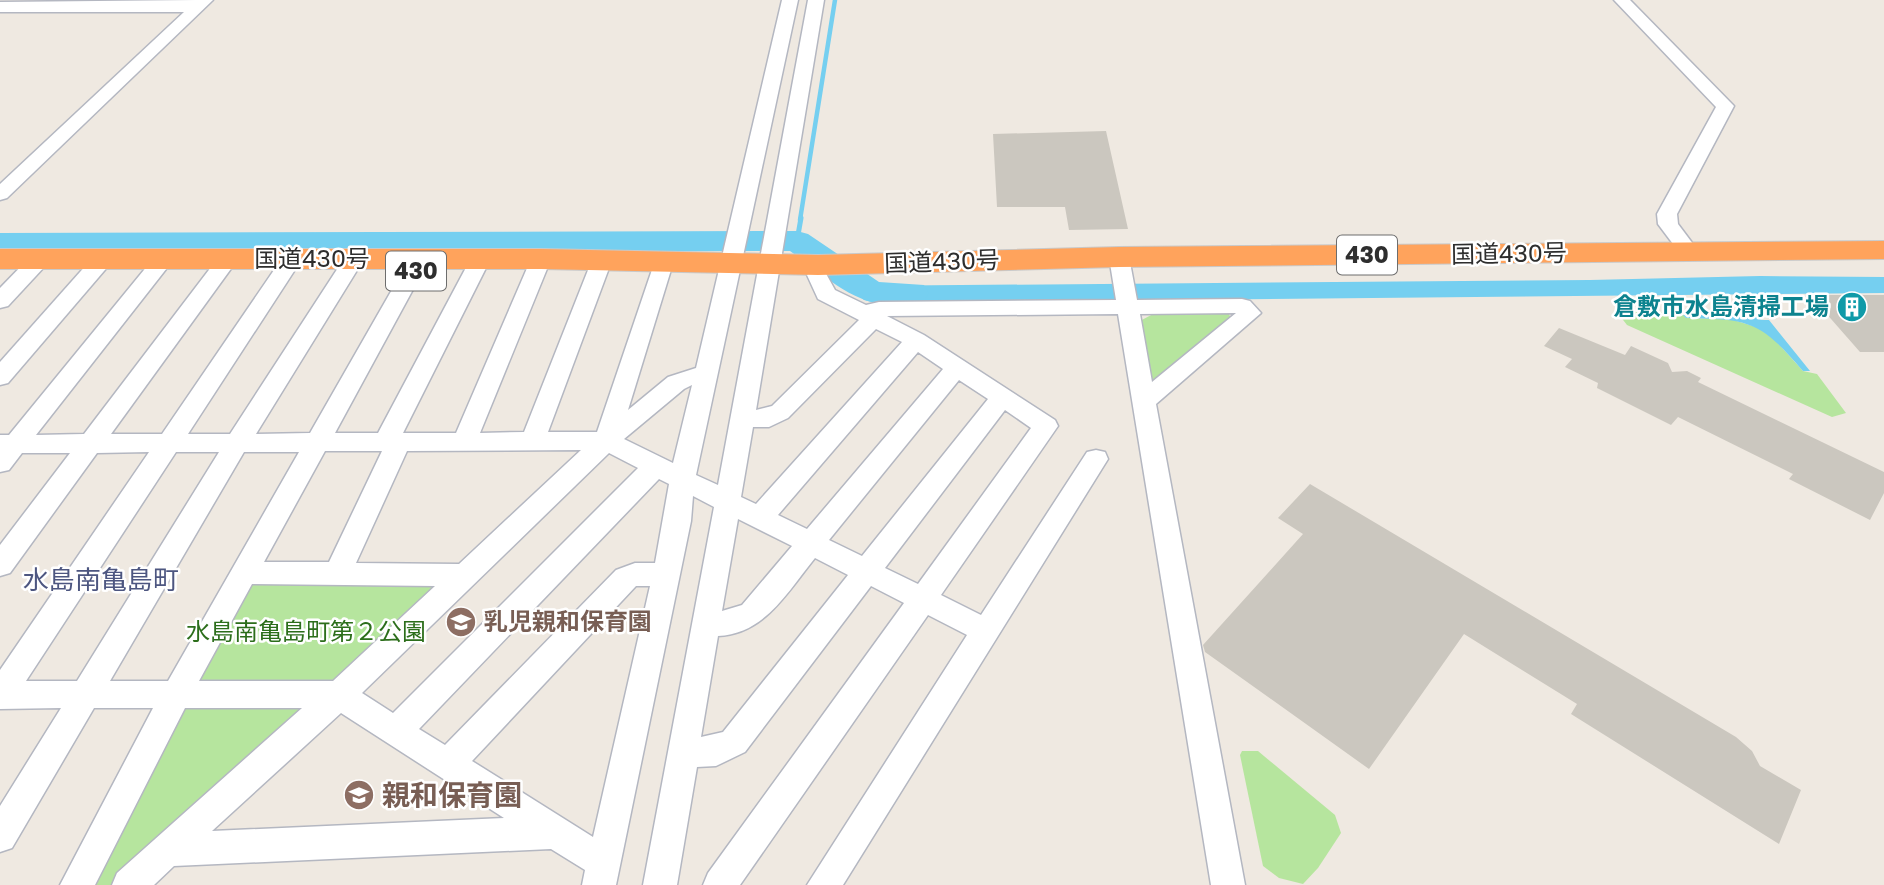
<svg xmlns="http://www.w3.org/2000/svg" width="1884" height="885" font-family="'Golos Text','Noto Sans JP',sans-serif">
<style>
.green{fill:#b6e59e}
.water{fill:#75cff0}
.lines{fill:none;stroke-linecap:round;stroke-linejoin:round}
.stream-far1{stroke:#75cff0;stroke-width:4.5}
.stream{stroke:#75cff0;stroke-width:5}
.river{fill:#75cff0;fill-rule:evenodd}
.building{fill:#cbc7bf}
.minor-casing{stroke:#b4b7c1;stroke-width:3}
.highway-casing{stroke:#c9c9c9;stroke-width:2}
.minor{fill:#fff;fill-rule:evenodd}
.highway{fill:#ffa35c;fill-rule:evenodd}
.labels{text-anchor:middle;stroke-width:5;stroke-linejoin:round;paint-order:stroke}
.shield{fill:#fff;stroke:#6d6d6d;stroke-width:2}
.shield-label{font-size:23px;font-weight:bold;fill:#2e2e2e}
.street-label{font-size:24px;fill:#2e2e2e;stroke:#fff}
.culture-label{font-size:24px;font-weight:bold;fill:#0d838f;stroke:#fff;text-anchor:end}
.education-label{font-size:24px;font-weight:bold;fill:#785e54;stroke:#fff;text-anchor:start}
.park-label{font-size:24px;fill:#2c6e1b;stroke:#fff}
.neighbourhood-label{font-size:26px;fill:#4d5680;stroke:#fff}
.near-education-label{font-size:28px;font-weight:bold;fill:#785e54;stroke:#fff;text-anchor:start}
</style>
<rect width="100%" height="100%" fill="#efe9e1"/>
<g class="green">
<polygon points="1625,312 1681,312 1686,318 1730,319 1766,330 1803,371 1817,374 1846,413 1832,417 1627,325 1620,316"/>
<polygon points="1155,313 1228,313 1232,319 1151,384 1138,322"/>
<polygon points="254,580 445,580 330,685 195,685"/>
<polygon points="187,704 298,706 298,716 113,885 91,885"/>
<polygon points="1242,751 1258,751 1335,815 1341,833 1318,868 1303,884 1279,878 1263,866 1240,755"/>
</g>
<g class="water">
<polygon points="1760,276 1884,277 1884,293 875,303 864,300 846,286 1590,280"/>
<path d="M1751 314 1762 320H1769L1810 371H1803C1761 322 1751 319 1686 318L1683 315Z"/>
</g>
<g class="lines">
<polyline class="stream-far1" points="800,220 835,0"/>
<g class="stream">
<polyline points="798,235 801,218"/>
<polyline points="0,237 798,236"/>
</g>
<path class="river" d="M797 231 808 234 879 282 924 285 929 293 924 301C864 317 835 283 790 251L0 253V233Z"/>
</g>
<g class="building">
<polygon points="1106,131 1128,229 1069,230 1065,207 997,207 993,134"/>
<polygon points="1810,295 1884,295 1884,352 1860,352"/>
<polygon points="1559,328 1625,355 1631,346 1668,363 1672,372 1687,371 1701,378 1698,382 1884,472 1884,493 1870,520 1789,479 1793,474 1678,417 1671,425 1597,388 1598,383 1565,367 1572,359 1544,346"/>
<polygon points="1310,484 1736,737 1752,751 1760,766 1801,790 1779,844 1571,714 1577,704 1464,634 1369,769 1205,652 1203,645 1303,534 1278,518"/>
</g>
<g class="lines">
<g class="minor-casing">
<g id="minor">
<polygon points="196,0 213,0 7,198 0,200 0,184 184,12 0,12 0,2"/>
<path d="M782 0H798L696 475 718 485 808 0H824L756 410 772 406 859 320 818 299 807 275 817 268 824 270 835 290 866 305 879 302 1116 300 1109 257 1119 251 1129 257 1137 300 1242 299 1250 301 1261 313 1156 404 1245 885H1211L1118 314 887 316 924 335 1055 420 1058 426 941 595 981 615 1087 452 1096 450 1105 452 1108 459 843 885H807L967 635 928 615 740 885H703L708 873 904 603 871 586 745 752 716 766 697 767 677 885H643L714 507 693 496 691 521 616 885H582L585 870 551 849 174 866 154 885H112L117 873 302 708H185L95 885H60L153 708H94L12 848 0 852V806L61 708 0 709V670L149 452 97 453 10 573 0 576V545L70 453H22L9 470 0 472V435H9L157 254 164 253 174 259 36 435 84 434 221 254 228 253 238 259 111 434H162L285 254 292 253 302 259 188 434H230L347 254 354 253 364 259 256 434 310 433 409 260 419 254 429 260 335 433H378L470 260 480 254 490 260 403 433H456L531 259 541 253 551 259 480 433 524 432 592 260 602 254 612 260 548 432H597L657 255H671L674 260 628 410 668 377 696 368ZM1236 313 1152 382 1140 314ZM876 329 902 342 756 504 741 497 753 427H769L788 418ZM918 352 943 369 807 529 778 515ZM959 380 988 399 862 556 829 540ZM692 385 673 463 624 439 684 389ZM1005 410 1031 428 918 584 885 568ZM581 450 459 564 356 563 407 451ZM325 451H382L329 562H264ZM176 452H219L77 681H26ZM244 452H299L168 681H110ZM609 453 638 468 393 713 362 693ZM659 479 669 484 655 563H635L616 570 445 745 419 729ZM738 519 792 546 742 605 722 611ZM815 558 848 575 723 732 701 737 718 636C765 634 788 591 815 558ZM252 584 435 586 333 681H199ZM636 586H650L593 837 472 761ZM341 713 504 818 212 831Z"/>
<polygon points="1614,0 1630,0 1734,106 1677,214 1678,224 1699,252 1696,256 1682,256 1658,224 1657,214 1716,107"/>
<polygon points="40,253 50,259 47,264 8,306 0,308 0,288 33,254"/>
<polygon points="103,253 113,259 110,264 8,383 0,385 0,362 96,254"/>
</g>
</g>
<g class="highway-casing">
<polygon id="highway" points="1884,241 1884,259 1119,267 818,275 541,269 0,269 0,249 541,249 818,255 1119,247"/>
</g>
<use href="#minor" class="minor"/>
<use href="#highway" class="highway"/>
</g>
<defs>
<g id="building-disc" transform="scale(1.575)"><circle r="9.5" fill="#0f9aa8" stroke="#fff"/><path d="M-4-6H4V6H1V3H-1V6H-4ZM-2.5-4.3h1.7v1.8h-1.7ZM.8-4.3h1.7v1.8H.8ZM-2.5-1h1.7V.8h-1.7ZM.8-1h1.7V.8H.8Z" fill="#fff"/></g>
<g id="school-disc" transform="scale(1.575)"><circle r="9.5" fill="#8d6e63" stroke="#fff"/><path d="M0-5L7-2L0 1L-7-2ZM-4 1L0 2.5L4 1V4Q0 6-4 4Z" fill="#fff"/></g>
</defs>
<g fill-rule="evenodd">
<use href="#building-disc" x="1852" y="307"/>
<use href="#school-disc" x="461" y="622"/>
<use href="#school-disc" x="359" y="795"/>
</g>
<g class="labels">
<g class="shield">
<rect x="1337" y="235.5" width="60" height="39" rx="5"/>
<rect x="386" y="251.5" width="60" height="39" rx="5"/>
</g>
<g class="shield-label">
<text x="1367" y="263">430</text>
<text x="416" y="279">430</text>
</g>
<g class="street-label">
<text transform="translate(1509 254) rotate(-1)" y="8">国道430号</text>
<text x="312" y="267">国道430号</text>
<text transform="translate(942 262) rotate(-2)" y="8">国道430号</text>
</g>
<g class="culture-label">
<text x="1829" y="315">倉敷市水島清掃工場</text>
</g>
<g class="education-label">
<text x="484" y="630">乳児親和保育園</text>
</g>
<g class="park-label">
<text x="306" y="640">水島南亀島町第２公園</text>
</g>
<g class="neighbourhood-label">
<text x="101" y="589">水島南亀島町</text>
</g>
<g class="near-education-label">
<text x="382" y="805">親和保育園</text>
</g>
</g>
</svg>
